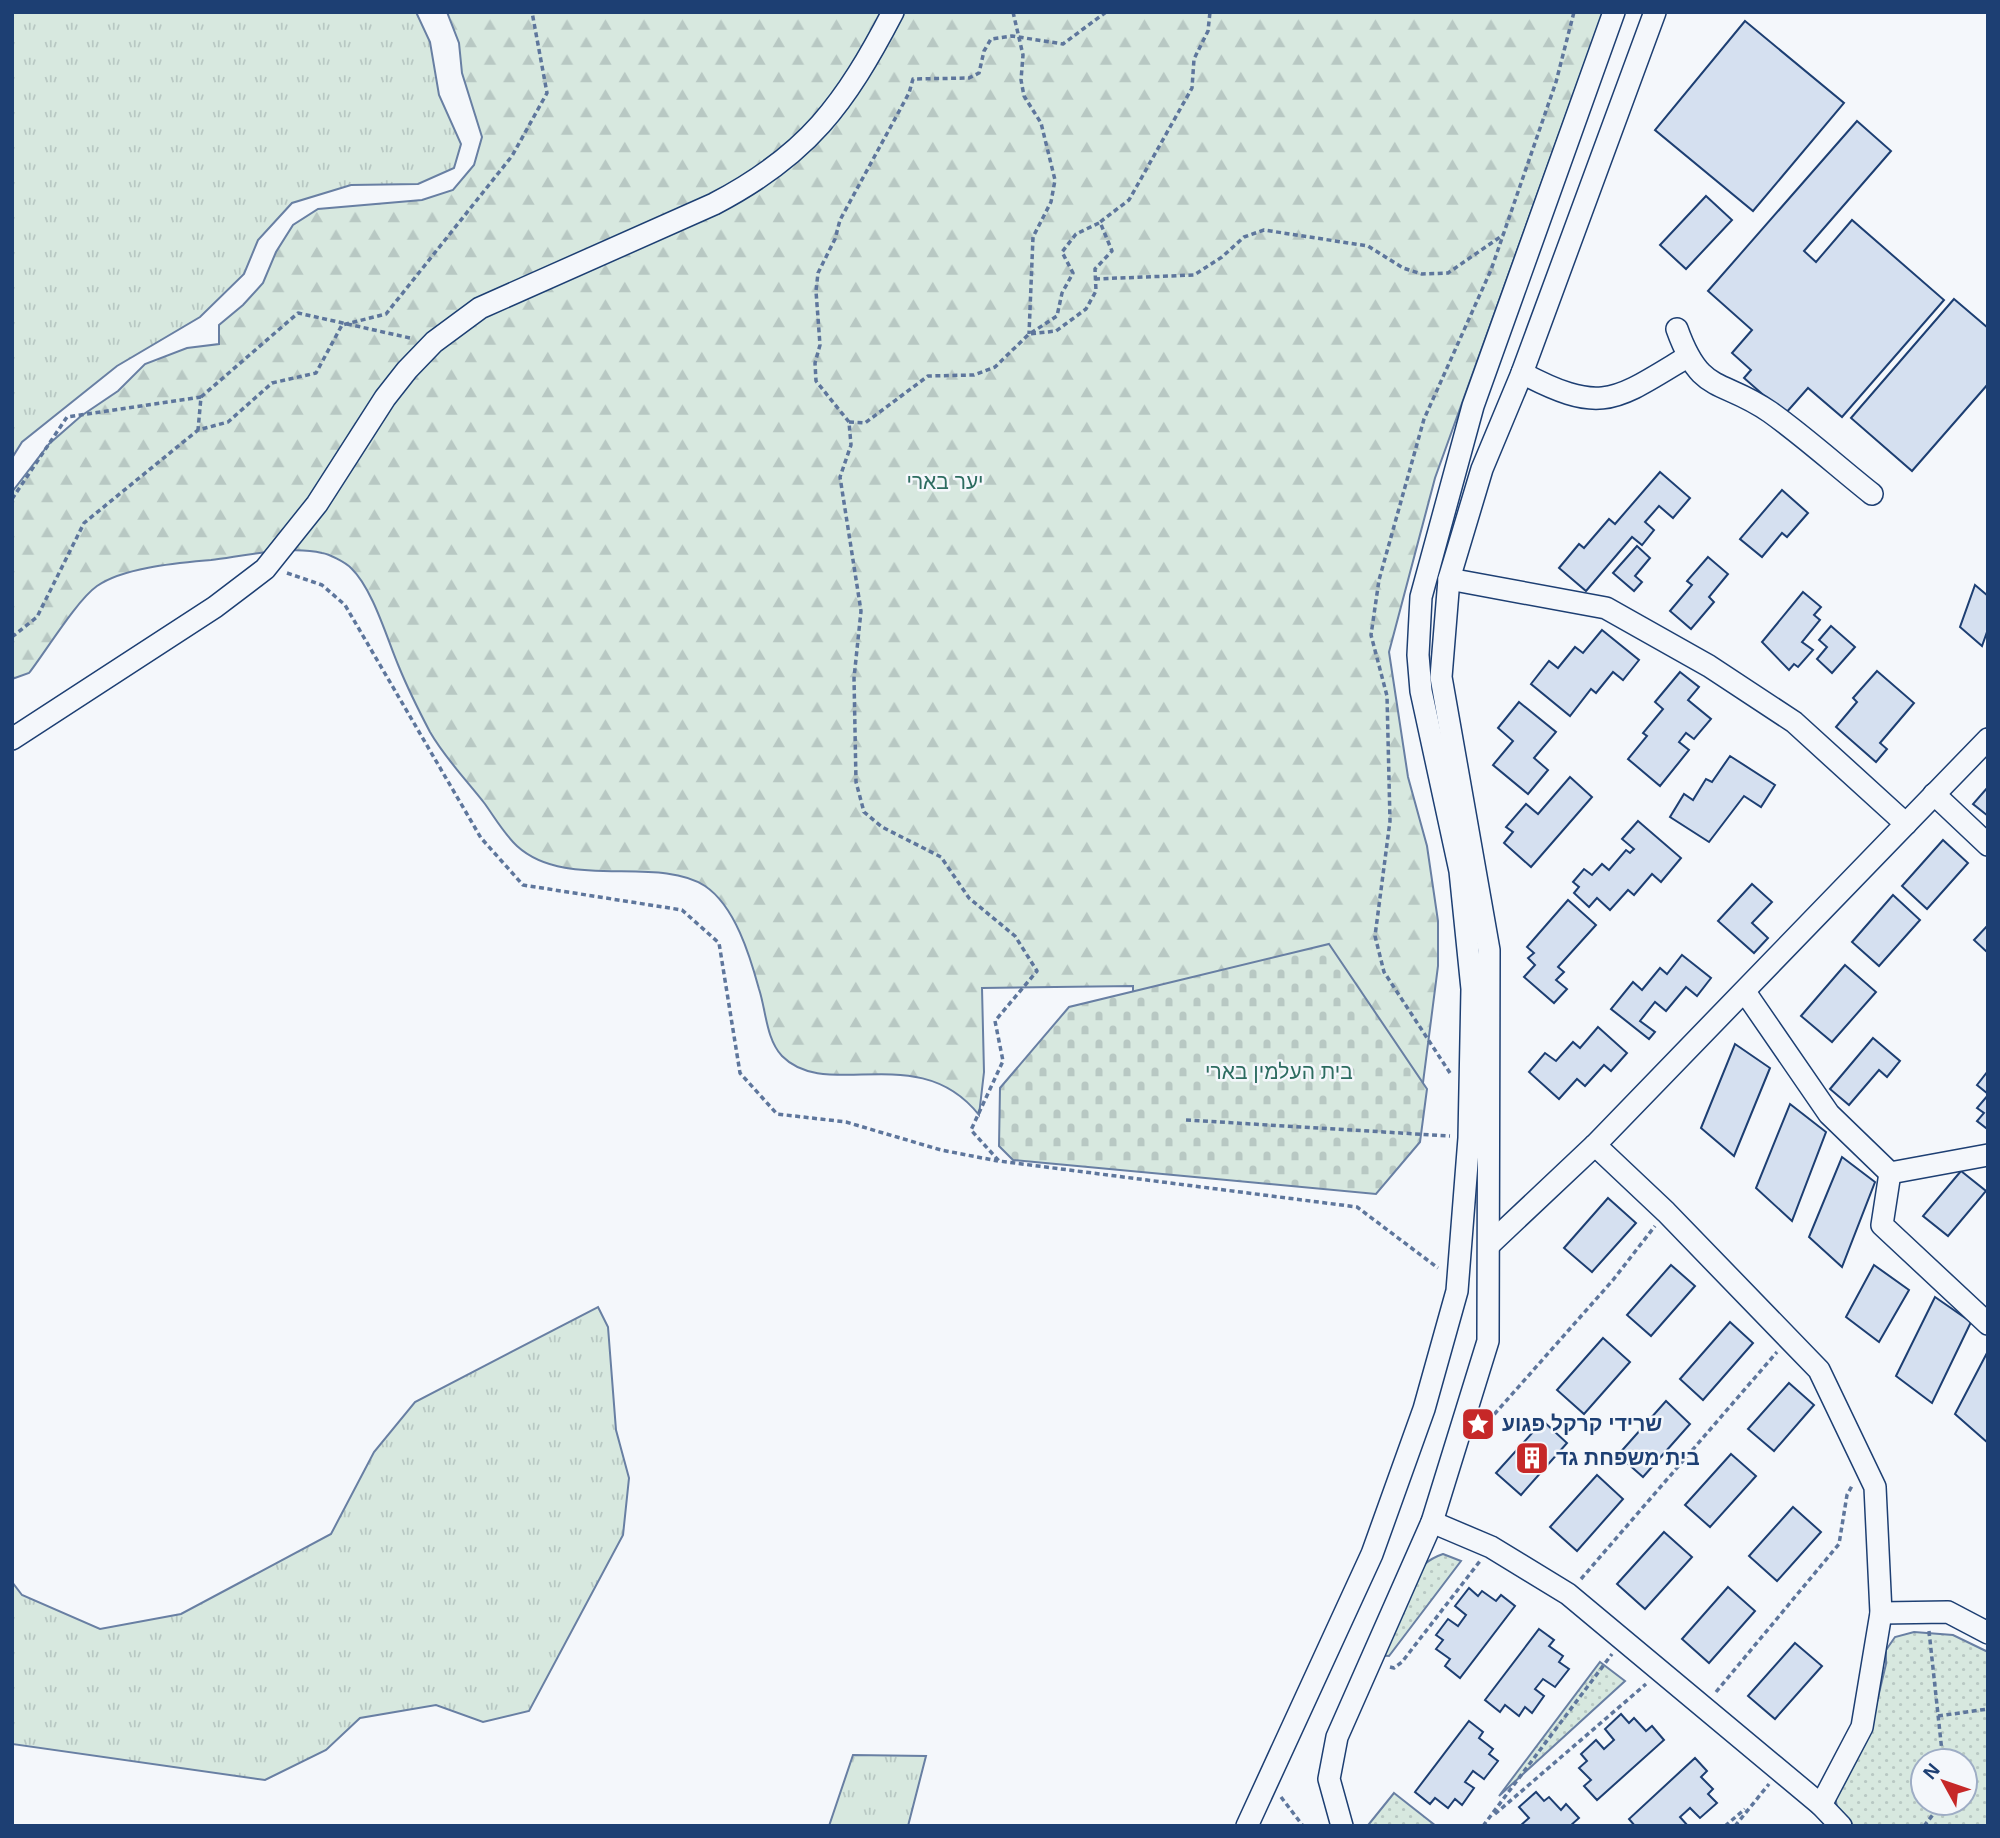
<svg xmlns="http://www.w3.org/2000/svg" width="2000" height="1838" font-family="Arial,'Noto Sans Hebrew',sans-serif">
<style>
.grass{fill:url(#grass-tufts);stroke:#687fa3;stroke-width:2}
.forest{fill:url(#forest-firs);stroke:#687fa3;stroke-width:2}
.cemetery{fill:url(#cemetery-stones);stroke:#687fa3;stroke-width:2}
.park{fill:url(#park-dots);stroke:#687fa3;stroke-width:2;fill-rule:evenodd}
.building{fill:#d5e0f0;stroke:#1d3f73;stroke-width:2}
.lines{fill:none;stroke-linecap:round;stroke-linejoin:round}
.minor-casing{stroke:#1d3f73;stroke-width:24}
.path{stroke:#5e769c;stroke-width:3.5;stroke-dasharray:5 3.5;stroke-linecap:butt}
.minor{stroke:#f4f7fb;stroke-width:21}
.labels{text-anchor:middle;stroke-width:5;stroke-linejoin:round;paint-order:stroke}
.park-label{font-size:21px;fill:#2c6c60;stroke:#f4f7fb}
.poi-label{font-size:21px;font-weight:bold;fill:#1d3f73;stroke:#f4f7fb;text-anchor:start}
</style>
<defs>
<pattern id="grass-tufts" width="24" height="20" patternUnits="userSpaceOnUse" patternTransform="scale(1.75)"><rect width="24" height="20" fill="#d7e8df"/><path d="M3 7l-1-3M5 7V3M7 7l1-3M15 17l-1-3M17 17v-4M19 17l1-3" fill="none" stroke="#b8c8c3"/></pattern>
<pattern id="forest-firs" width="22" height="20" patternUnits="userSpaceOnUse" patternTransform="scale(1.75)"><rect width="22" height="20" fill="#d7e8df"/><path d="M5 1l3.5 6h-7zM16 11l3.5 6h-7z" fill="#b8c8c3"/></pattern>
<pattern id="cemetery-stones" width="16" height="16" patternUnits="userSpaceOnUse" patternTransform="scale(1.75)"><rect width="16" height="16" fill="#d7e8df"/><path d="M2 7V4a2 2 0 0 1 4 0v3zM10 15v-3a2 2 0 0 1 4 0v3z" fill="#b8c8c3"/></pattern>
<pattern id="park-dots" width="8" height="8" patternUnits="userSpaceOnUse" patternTransform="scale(1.75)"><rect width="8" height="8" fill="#d7e8df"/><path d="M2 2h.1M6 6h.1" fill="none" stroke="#b8c8c3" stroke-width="1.8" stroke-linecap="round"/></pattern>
</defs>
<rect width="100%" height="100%" fill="#f4f7fb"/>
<g class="grass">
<polygon points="12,12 416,12 430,42 439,95 461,144 454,168 418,184 351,185 292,203 258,240 244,274 200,317 117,366 22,442 12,458"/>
<polygon points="598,1307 608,1327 616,1430 629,1478 623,1535 529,1711 483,1722 436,1705 360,1718 326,1750 265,1780 12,1744 12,1582 22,1595 100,1629 181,1614 331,1534 374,1452 415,1402"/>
<polygon points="853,1755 926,1756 908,1826 829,1826"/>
</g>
<path class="forest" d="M447 12H1603L1435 478 1389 652 1408 777 1427 846 1438 921V966L1420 1106 1133 1000V986L982 988 984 1072 979 1115C919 1039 827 1102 782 1056 766 1039 766 1010 759 989 750 956 735 906 705 886 657 855 566 891 517 846 505 835 495 818 485 804 467 781 445 758 430 732 419 711 408 689 399 667 387 639 373 589 351 568 345 562 329 554 322 553 291 545 243 556 211 560 179 563 124 567 97 586 77 600 46 651 29 673L12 679V492L49 444 81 416 118 391 145 364 187 348 219 344V325L243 305 263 283 276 252 293 225 318 209 422 200 453 190 474 165 482 137 462 73 459 43Z"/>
<polygon class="cemetery" points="1329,944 1427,1089 1420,1142 1376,1194 1013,1160 999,1146 1000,1088 1069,1007"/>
<g class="park">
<path d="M1443 1554 1461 1561 1389 1656 1373 1655C1390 1620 1403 1567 1443 1554Z"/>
<path d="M1914 1632 1953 1635 1988 1652V1826H1853L1838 1813 1835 1796 1872 1723 1886 1664V1650L1895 1637ZM1923 1761H1965V1803H1923Z"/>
<polygon points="1600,1662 1625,1681 1499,1796"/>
<polygon points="1394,1793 1436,1826 1371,1826 1369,1824"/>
</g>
<g class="building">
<polygon points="1745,21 1844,103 1753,211 1655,130"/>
<polygon points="1857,121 1891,151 1804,251 1816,262 1852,220 1944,300 1842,417 1808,388 1785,414 1744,378 1751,370 1732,353 1752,330 1708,291"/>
<polygon points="1706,196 1732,220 1686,269 1660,245"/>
<polygon points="1954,299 1988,328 1988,384 1912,471 1851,418"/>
<polygon points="1660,472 1690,498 1673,518 1659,506 1645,522 1654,530 1642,545 1632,537 1586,591 1559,568 1579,544 1584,548 1609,519 1615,524"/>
<polygon points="1782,490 1808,513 1787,537 1782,533 1762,557 1740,539"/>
<polygon points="1637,546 1650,558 1635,576 1642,582 1634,591 1613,573"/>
<polygon points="1708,557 1728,574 1709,597 1714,602 1691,629 1670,611 1692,585 1687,581"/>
<polygon points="1975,585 1988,596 1988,629 1982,646 1960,627"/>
<polygon points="1803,592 1821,607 1814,615 1820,620 1802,642 1813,650 1798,667 1794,664 1789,670 1762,642"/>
<polygon points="1831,626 1855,647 1832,673 1817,659 1827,647 1819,640"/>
<polygon points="1602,630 1639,660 1623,680 1613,672 1596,693 1591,689 1570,716 1531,684 1549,661 1558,668 1575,647 1583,653"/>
<polygon points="1877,671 1914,703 1880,743 1887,749 1876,762 1836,727 1857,702 1853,698"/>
<polygon points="1680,672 1699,687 1688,700 1711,719 1694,739 1686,733 1679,742 1689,750 1660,786 1628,759 1647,736 1643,733 1663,709 1655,702"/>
<polygon points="1519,702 1556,732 1534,758 1548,770 1528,794 1493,765 1513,741 1498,728"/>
<polygon points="1730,756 1775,785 1761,807 1744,796 1709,842 1670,817 1684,794 1693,800 1706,779 1712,782"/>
<polygon points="1570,777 1592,797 1531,867 1504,843 1513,832 1506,827 1526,804 1538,814"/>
<polygon points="1988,787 1988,816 1973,804"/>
<polygon points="1638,821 1681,858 1661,882 1652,874 1634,895 1628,890 1610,910 1597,898 1589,907 1574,893 1579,887 1573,882 1584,869 1592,875 1602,864 1609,870 1626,850 1630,853 1634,849 1622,839"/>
<polygon points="1943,840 1968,863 1927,909 1902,886"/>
<polygon points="1752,884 1772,902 1752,923 1768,938 1754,953 1718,921"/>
<polygon points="1893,895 1920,920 1879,966 1852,942"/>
<polygon points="1568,900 1596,925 1558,967 1564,972 1556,980 1567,989 1554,1003 1524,977 1535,965 1528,958 1534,953 1527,947"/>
<polygon points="1988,925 1988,953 1974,940"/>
<polygon points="1682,955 1711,978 1697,996 1686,987 1666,1011 1655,1002 1640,1021 1655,1032 1649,1039 1611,1009 1633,982 1642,990 1660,968 1667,974"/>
<polygon points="1845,965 1876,992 1832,1042 1801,1016"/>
<polygon points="1598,1027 1627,1053 1611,1071 1604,1065 1585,1086 1577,1079 1559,1099 1529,1072 1545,1053 1556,1061 1573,1042 1580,1048"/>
<polygon points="1873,1038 1900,1061 1887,1077 1879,1070 1849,1105 1830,1089"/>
<polygon points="1735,1044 1770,1068 1734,1156 1701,1128"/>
<polygon points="1988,1071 1988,1094 1977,1085"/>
<polygon points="1988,1095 1988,1127 1986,1128 1977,1121 1984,1113 1977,1108"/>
<polygon points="1790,1104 1826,1132 1792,1221 1756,1188"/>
<polygon points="1842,1157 1875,1182 1842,1267 1809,1237"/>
<polygon points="1961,1171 1986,1191 1948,1236 1923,1216"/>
<polygon points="1608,1198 1636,1223 1592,1272 1564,1248"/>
<polygon points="1671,1265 1695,1286 1651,1336 1627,1315"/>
<polygon points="1874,1265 1909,1290 1879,1342 1846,1317"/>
<polygon points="1935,1297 1971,1322 1932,1403 1896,1376"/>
<polygon points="1730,1322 1753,1343 1703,1400 1680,1379"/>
<polygon points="1603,1338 1630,1362 1584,1414 1557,1390"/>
<polygon points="1988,1351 1988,1443 1955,1414"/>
<polygon points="1789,1383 1814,1405 1774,1451 1748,1429"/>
<polygon points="1666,1401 1690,1424 1643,1477 1618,1455"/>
<polygon points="1543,1421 1567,1443 1521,1495 1496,1473"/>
<polygon points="1731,1454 1756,1476 1710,1527 1685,1505"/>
<polygon points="1597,1475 1623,1499 1577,1551 1550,1527"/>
<polygon points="1793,1507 1821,1532 1777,1581 1749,1556"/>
<polygon points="1664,1532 1692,1557 1645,1609 1617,1584"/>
<polygon points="1728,1587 1755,1611 1709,1663 1682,1639"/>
<polygon points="1469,1588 1478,1596 1482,1591 1496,1601 1501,1595 1515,1606 1460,1678 1445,1666 1450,1659 1436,1649 1443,1640 1436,1635 1448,1619 1458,1626 1466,1615 1455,1606"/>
<polygon points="1539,1629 1554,1640 1549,1646 1563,1656 1559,1662 1569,1669 1555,1687 1543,1679 1535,1689 1544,1696 1532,1713 1525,1707 1519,1716 1505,1705 1500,1712 1485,1700"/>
<polygon points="1795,1643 1822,1666 1775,1719 1748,1696"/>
<polygon points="1621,1714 1629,1723 1634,1718 1646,1731 1652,1726 1664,1740 1597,1800 1584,1786 1591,1780 1579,1768 1587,1761 1581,1754 1596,1740 1604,1749 1614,1740 1605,1729"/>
<polygon points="1469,1721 1483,1732 1479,1738 1493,1749 1489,1754 1498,1761 1484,1779 1473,1771 1465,1782 1474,1788 1462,1805 1455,1799 1448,1808 1435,1798 1430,1804 1415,1792"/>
<polygon points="1695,1758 1707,1771 1701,1777 1713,1789 1708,1794 1717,1803 1700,1818 1690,1808 1680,1817 1688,1826 1635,1826 1629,1819"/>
<polygon points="1536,1792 1544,1801 1549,1797 1561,1810 1566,1804 1579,1818 1570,1826 1520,1826 1529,1818 1519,1807"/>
</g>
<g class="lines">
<g class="minor-casing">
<g id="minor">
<path d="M1677 329C1701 396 1721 378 1770 412 1805 437 1838 467 1872 494"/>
<path d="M1522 373C1602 415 1614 401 1687 357"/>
<polyline points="1449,579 1606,608 1709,666 1794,722 1906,824"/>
<path d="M12 739 215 607 265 569 317 504 385 398 407 370 434 342 480 308 714 204C808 155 845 104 893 12"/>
<polyline points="1934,794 1988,845"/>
<polyline points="1745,992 1829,1114 1890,1173"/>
<polyline points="1595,1145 1666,1212 1819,1370 1875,1487 1881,1613 1862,1727 1821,1805"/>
<polyline points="1890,1173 1882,1225 1988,1324"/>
<polyline points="1890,1173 1988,1155"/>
<polyline points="1490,1244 1595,1145 1988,739"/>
<polyline points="1432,1522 1491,1547 1568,1594 1821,1805 1841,1826"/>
<polyline points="1881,1613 1948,1612 1988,1633"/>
<polyline points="1247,1826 1372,1554 1424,1409 1457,1291 1469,1138 1472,989 1460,871 1421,691 1418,655 1421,597 1473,406 1614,12"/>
<polyline points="1342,1826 1329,1779 1337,1737 1432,1522 1488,1341 1489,950 1441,677 1449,579 1482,469 1522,373 1655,12"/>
</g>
</g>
<g class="path">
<polyline points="1013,12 1023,55 1021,80 1024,96 1041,123 1055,180 1051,202 1033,237 1029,334"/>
<polyline points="1106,12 1063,44 1012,36 991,39 984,51 979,73 969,78 913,79 909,93 840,220 835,239 818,273 816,291 820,345 815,363 816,381 849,422 851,445 840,477 861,611 854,678 856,782 864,812 882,827 941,857 969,898 1015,936 1037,971 995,1021 1003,1061 971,1130 999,1161 1357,1207 1438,1268"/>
<polyline points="1095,279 1194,275 1222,257 1244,237 1264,230 1368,246 1403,268 1422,274 1448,273 1503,235"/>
<polyline points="1031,333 1057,316 1062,293 1073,273 1062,252 1076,234 1099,223"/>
<polyline points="201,397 298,313 410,338"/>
<polyline points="849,422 865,423 928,376 974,375 995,367 1029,334 1056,331 1086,309 1096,291 1095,269 1112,251 1100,222 1129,200 1192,88 1194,59 1208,31 1210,12"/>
<polyline points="12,499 67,417 201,397 198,430"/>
<polyline points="287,573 322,585 345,605 481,838 523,885 682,910 719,943 740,1073 777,1114 846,1122 941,1150 998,1161"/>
<polyline points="12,637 37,617 84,523 198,430 228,422 272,383 316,373 342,325 386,314 512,156 547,93 532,12"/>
<polyline points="1450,1073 1384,972 1375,936 1390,821 1387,696 1371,635 1379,580 1424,419 1491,270 1556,82 1574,12"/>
<polyline points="1186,1120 1450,1136"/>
<polyline points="1483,1427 1613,1280 1655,1226"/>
<polyline points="1581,1579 1777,1352"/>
<polyline points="1929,1631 1943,1761"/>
<polyline points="1390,1667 1394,1668 1402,1662 1480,1561"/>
<polyline points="1716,1692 1839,1544 1847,1495 1853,1484"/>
<polyline points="1938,1716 1988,1709"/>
<polyline points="1281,1797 1303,1826"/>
<polyline points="1495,1814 1646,1684"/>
<polyline points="1483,1826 1612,1654"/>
<polyline points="1725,1826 1745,1809"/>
<polyline points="1735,1826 1769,1784"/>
<polyline points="1924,1826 1942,1803"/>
</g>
<use href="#minor" class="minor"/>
</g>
<defs>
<g id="sight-square" transform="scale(1.75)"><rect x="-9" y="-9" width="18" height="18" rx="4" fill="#c62828" stroke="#f4f7fb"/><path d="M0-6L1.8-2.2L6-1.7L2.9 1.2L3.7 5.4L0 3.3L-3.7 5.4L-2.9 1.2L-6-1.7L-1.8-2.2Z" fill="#fff"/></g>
<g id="building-square" transform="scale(1.75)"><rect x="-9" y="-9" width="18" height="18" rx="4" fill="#c62828" stroke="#f4f7fb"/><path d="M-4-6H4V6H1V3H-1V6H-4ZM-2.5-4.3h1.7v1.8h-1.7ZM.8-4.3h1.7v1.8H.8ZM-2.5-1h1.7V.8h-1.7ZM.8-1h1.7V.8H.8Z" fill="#fff"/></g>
</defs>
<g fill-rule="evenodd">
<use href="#sight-square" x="1478" y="1424"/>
<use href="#building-square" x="1532" y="1458"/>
</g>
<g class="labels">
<g class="park-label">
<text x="945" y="489">יער בארי</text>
<text x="1279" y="1079">בית העלמין בארי</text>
</g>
<g class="poi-label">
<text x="1502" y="1431">שרידי קרקל פגוע</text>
<text x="1556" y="1465">בית משפחת גד</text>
</g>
</g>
<rect width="2000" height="1838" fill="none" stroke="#1d3f73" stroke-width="28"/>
<g transform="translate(1944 1782) rotate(310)"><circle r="33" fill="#f4f7fb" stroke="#9eadc5" stroke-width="2"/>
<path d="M0-5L12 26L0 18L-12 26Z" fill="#c62828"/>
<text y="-10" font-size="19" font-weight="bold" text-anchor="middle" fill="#1d3f73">N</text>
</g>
</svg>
